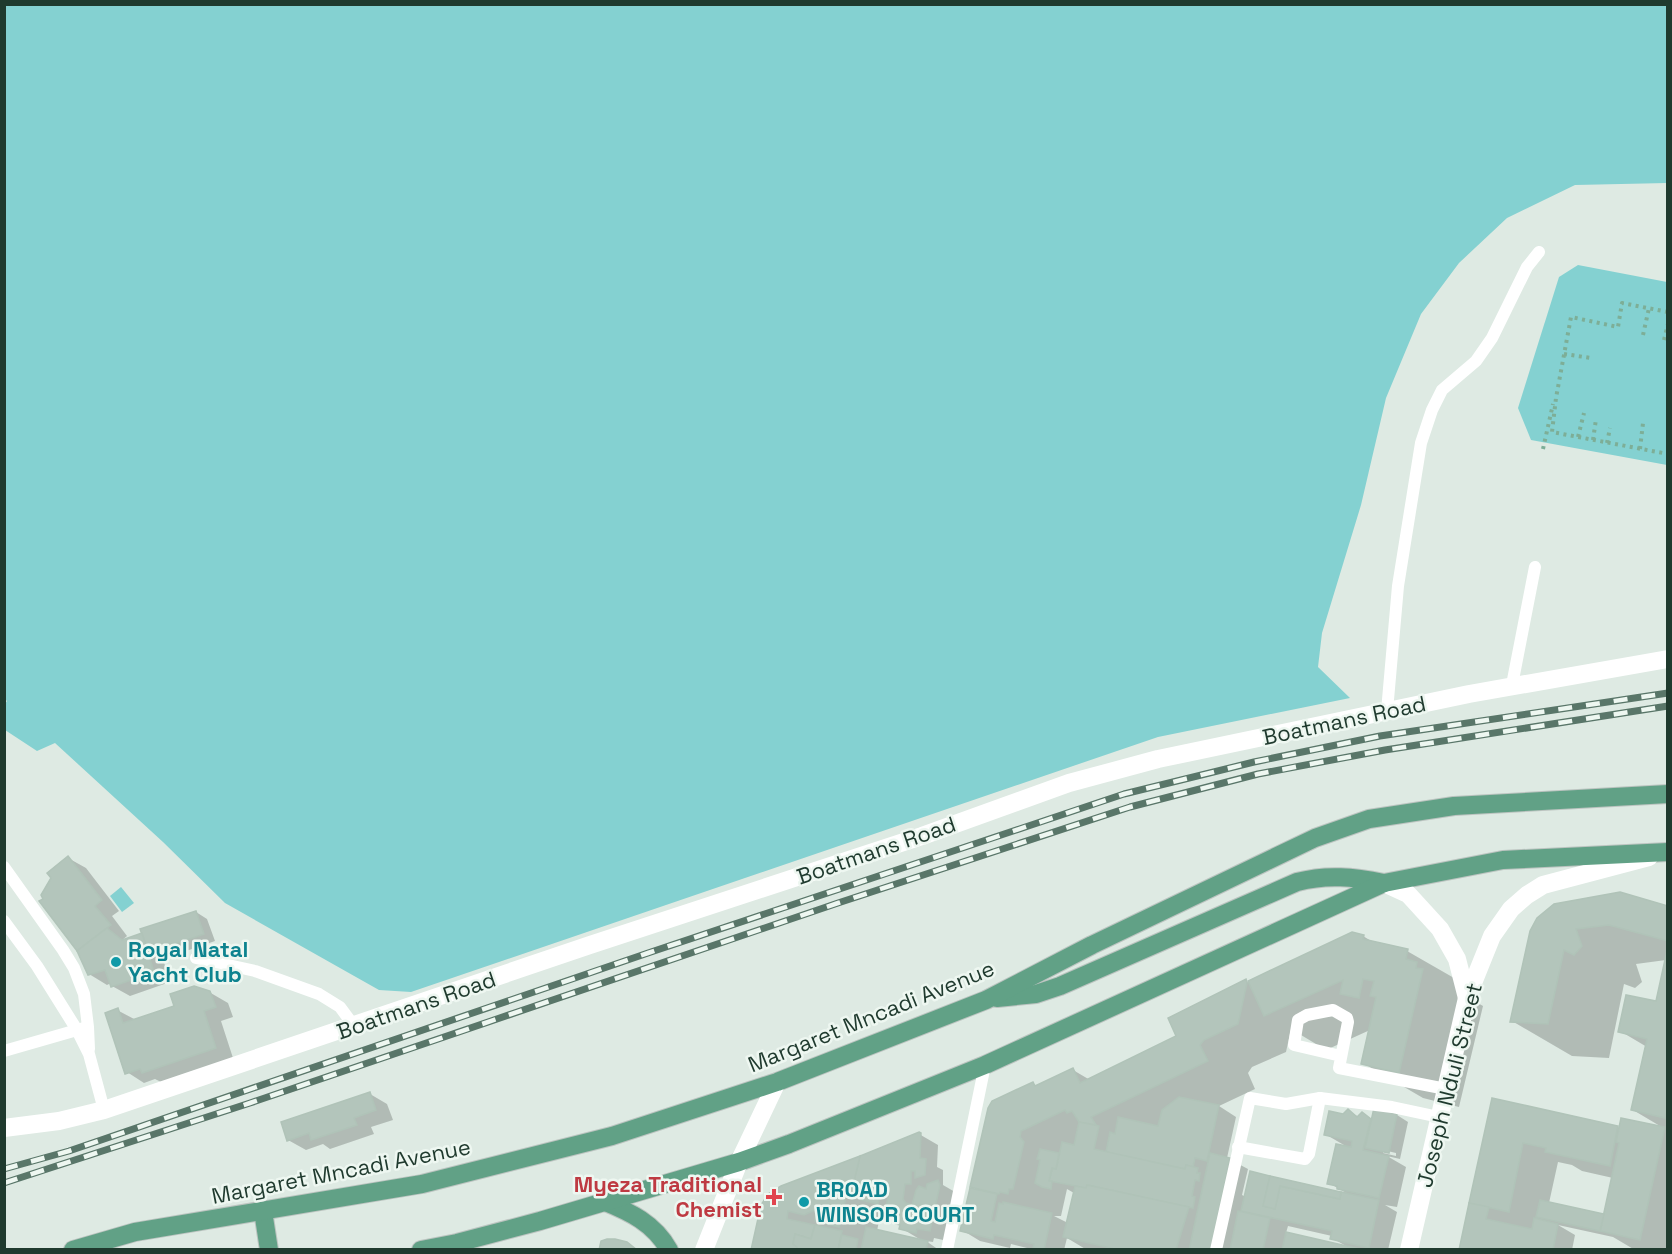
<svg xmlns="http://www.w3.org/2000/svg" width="1672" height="1254" font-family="'Space Grotesk',sans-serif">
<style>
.water{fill:#84d1d1}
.shadow{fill:#0003;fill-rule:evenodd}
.building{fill:#b3c5bb;stroke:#b0c3b8;stroke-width:1.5}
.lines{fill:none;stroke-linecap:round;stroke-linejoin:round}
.primary-casing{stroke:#bcc4c0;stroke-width:20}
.path{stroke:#7dae97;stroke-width:4;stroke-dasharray:3 4.5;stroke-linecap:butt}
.service{stroke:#fff;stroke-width:12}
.minor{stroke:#fff;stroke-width:18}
.tertiary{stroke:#fff;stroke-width:18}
.primary{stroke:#61a186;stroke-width:18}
.rail-casing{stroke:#597669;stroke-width:7}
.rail{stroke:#eef7f1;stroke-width:4.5;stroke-dasharray:14;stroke-linecap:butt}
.culture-dot{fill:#0f9aa8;stroke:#eef7f1;stroke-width:2}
.health-dot{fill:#e0444e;stroke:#eef7f1;stroke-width:2}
.labels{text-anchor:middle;stroke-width:5;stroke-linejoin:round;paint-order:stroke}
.street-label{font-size:22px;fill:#1f3a2e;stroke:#eef7f1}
.culture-label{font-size:22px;font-weight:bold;fill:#0d838f;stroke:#eef7f1;text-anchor:start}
.health-label{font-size:22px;font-weight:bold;fill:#be3a42;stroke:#eef7f1;text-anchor:end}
</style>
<rect width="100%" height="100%" fill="#deeae3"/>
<g class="water">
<polygon points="4,5 1667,5 1667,183 1575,185 1507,218 1459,263 1421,314 1386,398 1361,505 1322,633 1318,667 1350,698 1158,737 411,992 379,990 225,903 163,842 55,743 37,751 5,730 5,704 7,701 4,698"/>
<polygon points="1578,265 1667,282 1667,465 1531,440 1518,408 1559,277"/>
<polygon points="121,887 134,903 122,912 110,896"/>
</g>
<g class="shadow">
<polygon points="68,858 86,868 119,911 112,916 127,936 120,942 196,912 207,919 215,941 163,959 170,982 130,996 112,986 111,983 107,985 89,974"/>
<path d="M1668 907V1250H1635L1613 1237 1558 1225 1575 1235 1572 1250H1461L1493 1100 1621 1128 1622 1120 1665 1129 1633 1110 1647 1047 1620 1031 1657 1003 1666 960 1636 964 1642 982 1635 988 1624 984 1609 1058 1572 1056 1512 1021 1532 932ZM1558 1162 1572 1165 1582 1171 1613 1178 1605 1216 1549 1203Z"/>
<path d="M1363 936 1376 944 1407 951 1468 986 1466 992 1477 998 1476 1002 1483 1006 1459 1107 1423 1098 1363 1063 1370 1030 1326 1050 1291 1029 1286 1052 1252 1067 1248 1073 1255 1089 1219 1106 1236 1117 1227 1158 1248 1169 1242 1195 1246 1197 1348 1194 1329 1183 1349 1148 1325 1134 1348 1111 1359 1117 1362 1114 1373 1120 1375 1110 1397 1115 1408 1122 1400 1159 1387 1156 1406 1167 1397 1207 1385 1205 1397 1212 1388 1250H1087L1067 1238 1064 1250H1035L1011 1244 1010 1248 980 1241 962 1230 980 1191 972 1186 1033 1084 1038 1086 1073 1070 1090 1080 1178 1037 1246 981 1252 985ZM1383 1150 1396 1153V1156L1383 1153ZM1067 1189 1074 1193 1068 1223 1054 1216H1061ZM1288 1226 1332 1236V1238L1346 1246 1286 1233Z"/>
<polygon points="209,992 228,1003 233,1017 221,1021 233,1058 161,1082 155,1079 144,1083 127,1072 117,1010 136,1020 175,1007"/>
<polygon points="370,1094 387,1104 393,1120 371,1127 374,1134 330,1149 323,1144 306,1150 288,1140"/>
<path d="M919 1134 938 1145 937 1167 943 1170V1185L955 1192 948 1241 934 1238 933 1242 926 1241 939 1250H753L762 1206ZM881 1211 896 1214 895 1222 902 1226 901 1228 921 1240 877 1231Z"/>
</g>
<g class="building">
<polygon points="68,856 102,900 95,906 111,925 77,951 39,901 43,899 41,895 51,878 47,873"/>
<polygon points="1620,892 1668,906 1668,941 1609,925 1576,929 1582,946 1574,955 1564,950 1548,1024 1510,1022 1530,931 1537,918 1554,904"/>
<polygon points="196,911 204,934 149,953 140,929"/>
<polygon points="107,928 122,940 142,933 154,972 111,987 105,970 88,975 77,951"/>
<polygon points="1352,932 1364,935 1363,939 1408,949 1406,959 1417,962 1416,968 1423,969 1399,1073 1361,1064 1376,997 1370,996 1374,981 1363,979 1359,998 1340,994 1343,980 1264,1016 1248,981"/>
<polygon points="1668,946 1668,1105 1665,1118 1631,1110 1647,1039 1618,1032 1626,995 1656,1001"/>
<polygon points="1246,979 1247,983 1238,1024 1204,1040 1200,1045 1208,1061 1091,1117 1096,1125 1079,1122 1072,1111 1067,1113 1065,1110 1021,1131 1020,1137 1024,1142 1013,1189 1009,1189 1008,1194 1000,1192 999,1194 970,1187 988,1108 992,1101 1033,1082 1035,1086 1073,1068 1080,1083 1176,1036 1168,1018"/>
<polygon points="194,986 210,991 216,1007 204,1011 216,1048 142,1073 140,1069 125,1074 105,1013 118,1008 123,1023 174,1006 170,994"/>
<polygon points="370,1092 376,1110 354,1118 357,1125 311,1140 309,1133 287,1141 281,1122"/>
<polygon points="1179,1097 1219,1105 1207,1161 1195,1158 1193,1167 1186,1165 1185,1169 1106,1152 1110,1132 1115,1134 1118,1117 1158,1126 1162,1110"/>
<polygon points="1492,1098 1618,1126 1610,1166 1545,1152 1546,1148 1523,1143 1509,1212 1469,1203"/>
<polygon points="1374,1108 1397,1114 1389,1153 1365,1148"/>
<polygon points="1348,1109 1357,1117 1362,1112 1371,1119 1363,1150 1389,1156 1379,1198 1337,1189 1337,1186 1327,1184 1336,1144 1351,1147 1352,1141 1324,1135 1329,1111 1343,1114"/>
<polygon points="1621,1118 1665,1127 1640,1240 1600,1231 1619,1143 1616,1142"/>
<polygon points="1079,1122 1099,1126 1094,1149 1185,1169 1186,1165 1198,1168 1197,1173 1200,1173 1199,1181 1195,1180 1192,1196 1195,1197 1193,1208 1087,1185 1086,1188 1049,1181 1052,1168 1056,1169 1062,1142 1074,1145"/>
<polygon points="919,1132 921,1133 920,1158 926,1159 925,1175 915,1178 915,1171 911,1171 911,1184 905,1184 903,1199 906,1203 912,1205 916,1190 919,1186 926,1189 927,1184 938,1180 940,1185 930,1231 917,1229 916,1233 899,1229 900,1225 893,1223 896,1208 886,1206 889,1193 881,1191 878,1204 861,1200 862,1196 851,1194 860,1156"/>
<polygon points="1040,1149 1059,1153 1056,1169 1052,1168 1049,1181 1052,1181 1051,1189 1042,1187 1035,1183 1040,1160 1037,1159"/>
<polygon points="1210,1153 1230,1158 1211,1250 1189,1250"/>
<polygon points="860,1156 851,1194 847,1193 839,1227 815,1221 817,1209 804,1215 788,1211 787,1219 815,1225 811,1239 795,1234 793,1244 797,1247 797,1250 751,1250 761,1205 768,1194 781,1186"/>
<polygon points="1250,1171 1270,1176 1263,1206 1275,1209 1280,1186 1340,1199 1341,1192 1379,1200 1369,1248 1330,1239 1332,1231 1241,1211"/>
<polygon points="1270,1176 1341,1192 1340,1199 1280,1186 1275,1209 1263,1206"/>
<polygon points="1087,1185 1189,1207 1176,1250 1119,1250 1063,1237 1075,1186 1086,1188"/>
<polygon points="970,1188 997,1194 991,1221 995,1222 999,1203 1003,1204 1003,1202 1052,1213 1044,1250 1033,1248 1034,1244 994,1235 993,1239 960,1231"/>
<polygon points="1540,1200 1604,1214 1600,1231 1536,1217"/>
<polygon points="1469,1203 1489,1207 1486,1219 1532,1229 1534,1218 1558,1224 1553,1250 1459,1250"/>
<polygon points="1238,1211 1270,1218 1263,1250 1230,1250"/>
<polygon points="815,1225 842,1231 838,1250 797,1250 797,1247 793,1244 795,1234 811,1239"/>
<polygon points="866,1227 928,1241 926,1250 861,1250"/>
<polygon points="1286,1232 1364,1250 1282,1250"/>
<polygon points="842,1235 858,1239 856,1250 838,1250"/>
<polygon points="607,1239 615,1239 627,1242 637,1250 599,1250 601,1241"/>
</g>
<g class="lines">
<g class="primary-casing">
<g id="primary">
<path d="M997 998 1036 994 1060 986 1297 882C1327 874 1354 877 1384 883"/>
<path d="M603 1201C630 1212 654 1223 669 1250"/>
<polyline points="263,1211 269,1250"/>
<polyline points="73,1250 135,1232 422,1184 612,1136 777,1082 986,1000 1092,945 1315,838 1369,819 1454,806 1668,794"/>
<polyline points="421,1250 457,1243 540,1221 739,1162 789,1144 985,1065 1384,883 1503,860 1668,852"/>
</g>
</g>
<g class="path">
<polyline points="1668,312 1622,303 1618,327 1571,317 1556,398 1552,432 1668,454"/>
<polyline points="1643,335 1649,308"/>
<polyline points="1664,340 1668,324"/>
<polyline points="1564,354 1591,358"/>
<polyline points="1578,437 1584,413"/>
<polyline points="1593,440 1596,419"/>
<polyline points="1607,443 1610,428"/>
<polyline points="1543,449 1553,404"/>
<polyline points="1640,449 1643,423"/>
</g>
<g class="service">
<polyline points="1512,685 1535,567"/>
<polyline points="1387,711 1398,586 1421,443 1432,410 1442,390 1476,361 1492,338 1527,267 1539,252"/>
<polyline points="4,867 63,950 74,968 84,994 88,1027 89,1049"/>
<polyline points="4,921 37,966 77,1030 89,1054 104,1110"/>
<polyline points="196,958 255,971 319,994 340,1007 354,1026"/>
<polyline points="4,1051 84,1028"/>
<polyline points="1341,1056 1294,1045 1298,1020 1307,1015 1333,1010 1347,1018 1348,1022 1339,1068 1446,1089"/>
<polyline points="1238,1147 1305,1159 1309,1154 1320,1098"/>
<polyline points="947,1250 985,1065"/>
<polyline points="1216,1250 1250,1098 1286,1104 1320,1098 1392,1107 1439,1117"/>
</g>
<polyline class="minor" points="4,1128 59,1121 104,1110 590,945 922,836 1069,783 1158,759 1469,694 1668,659"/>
<g class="tertiary">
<polyline points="1384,883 1408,894 1440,929 1457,959 1467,998"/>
<polyline points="704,1250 739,1162 777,1082"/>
<polyline points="1409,1250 1467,998 1492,936 1511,909 1527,895 1543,885 1649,857"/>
</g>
<use href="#primary" class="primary"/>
<g class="rail-casing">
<g id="rail">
<polyline points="4,1169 69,1151 648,953 1124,794 1254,762 1380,736 1668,693"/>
<polyline points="4,1183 250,1103 838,903 1130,807 1258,774 1385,750 1668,706"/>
</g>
</g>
<use href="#rail" class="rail"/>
</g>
<g class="culture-dot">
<circle cx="116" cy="962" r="6"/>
<circle cx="804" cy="1202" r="6"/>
</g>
<path class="health-dot" d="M771 1188h6v6h6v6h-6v6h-6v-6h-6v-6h6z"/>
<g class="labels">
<g class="street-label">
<text transform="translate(1344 720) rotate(-12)" y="8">Boatmans Road</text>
<text transform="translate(876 850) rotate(-19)" y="8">Boatmans Road</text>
<text transform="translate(416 1005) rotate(-19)" y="8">Boatmans Road</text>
<text transform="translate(871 1016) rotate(-22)" y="8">Margaret Mncadi Avenue</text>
<text transform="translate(1449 1085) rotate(-76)" y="8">Joseph Nduli Street</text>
<text transform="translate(341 1171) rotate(-11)" y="8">Margaret Mncadi Avenue</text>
</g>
<g class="culture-label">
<text x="128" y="957">Royal Natal<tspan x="128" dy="25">Yacht Club</tspan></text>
<text x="816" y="1197">BROAD<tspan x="816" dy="25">WINSOR COURT</tspan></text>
</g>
<g class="health-label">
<text x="762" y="1192">Myeza Traditional<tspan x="762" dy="25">Chemist</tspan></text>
</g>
</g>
<rect width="1672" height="1254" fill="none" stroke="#1f3a2e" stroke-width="12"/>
</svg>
